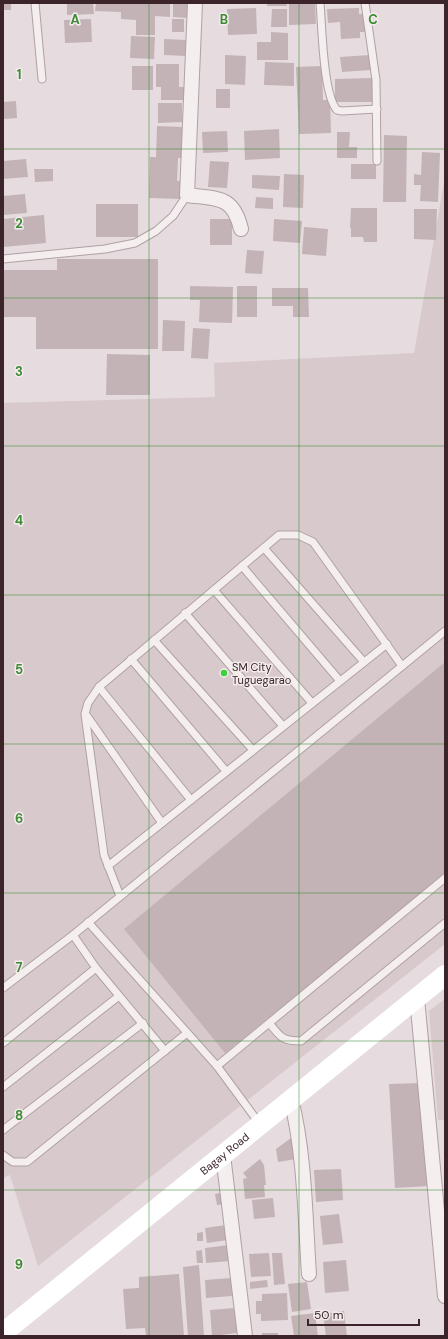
<svg xmlns="http://www.w3.org/2000/svg" width="448" height="1339" font-family="'DM Sans',sans-serif">
<style>
.built{fill:#d8c9cd}
.building{fill:#c3b3b6}
.lines{fill:none;stroke-linecap:round;stroke-linejoin:round}
.lane-casing{stroke:#b0a1a4;stroke-width:9}
.street-casing{stroke:#b0a1a4;stroke-width:16}
.lane{stroke:#f4eeef;stroke-width:7}
.street{stroke:#f4eeef;stroke-width:14}
.secondary{stroke:#fff;stroke-width:20}
.grid{fill:none;stroke:#3d8b35;stroke-width:1;stroke-opacity:0.55}
.poi-dot{fill:#3ecf3c;stroke:#f4ebed;stroke-width:1.5}
.labels{text-anchor:middle;stroke-width:3;stroke-linejoin:round;paint-order:stroke}
.poi-label{font-size:11px;fill:#3c252a;stroke:#f4ebed;text-anchor:start}
.street-label{font-size:11px;fill:#3c252a;stroke:#f4ebed}
.grid-label{font-size:13px;text-anchor:middle;font-weight:bold;fill:#3d8b35;stroke:#f4ebed;stroke-width:3;stroke-linejoin:round;paint-order:stroke}
</style>
<rect width="100%" height="100%" fill="#e6dbde"/>
<g class="built">
<polygon points="445,177 445,944 38,1266 10,1175 3,1178 3,403 215,397 214,363 414,353"/>
<polygon points="445,999 445,1120 438,1120 429,1011"/>
</g>
<g class="building">
<rect x="3" y="3" width="8" height="7"/>
<polygon points="67,3 93,3 94,14 67,15"/>
<polygon points="96,3 170,3 170,17 155,16 155,35 136,35 136,20 121,19 121,12 95,11"/>
<polygon points="173,3 189,3 188,18 173,17"/>
<polygon points="267,3 286,3 287,6 267,6"/>
<polygon points="289,3 315,3 316,24 289,25"/>
<polygon points="256,8 257,34 228,35 227,9"/>
<polygon points="359,8 359,14 365,14 366,32 360,32 360,38 341,39 340,22 328,23 327,9"/>
<polygon points="272,9 287,9 287,27 271,27"/>
<polygon points="91,19 92,42 65,43 64,20"/>
<rect x="172" y="19" width="12" height="13"/>
<polygon points="271,32 288,33 288,60 257,60 257,42 271,42"/>
<polygon points="131,36 155,37 154,59 130,58"/>
<polygon points="164,39 186,40 186,56 164,55"/>
<polygon points="225,55 246,56 245,85 225,84"/>
<polygon points="370,55 371,70 342,72 340,57"/>
<polygon points="265,62 294,63 294,86 264,85"/>
<polygon points="156,64 179,64 179,87 184,87 184,100 161,100 161,87 156,87"/>
<rect x="132" y="66" width="21" height="24"/>
<polygon points="322,66 323,100 330,100 331,133 299,134 296,67"/>
<polygon points="373,78 373,102 335,102 335,79"/>
<rect x="216" y="89" width="14" height="19"/>
<polygon points="16,101 17,118 3,119 3,102"/>
<polygon points="158,103 182,103 182,122 158,123"/>
<polygon points="157,126 183,127 182,158 178,158 177,181 181,181 181,199 149,198 150,157 156,157"/>
<polygon points="279,129 280,158 245,160 244,131"/>
<polygon points="227,131 228,152 203,153 202,132"/>
<polygon points="337,132 350,132 349,147 357,147 357,158 337,158"/>
<polygon points="384,135 407,136 406,202 383,202"/>
<polygon points="422,152 440,153 438,202 420,201 421,185 414,185 414,174 421,175"/>
<polygon points="26,159 28,177 3,179 3,161"/>
<polygon points="210,161 229,162 227,188 208,187"/>
<rect x="351" y="164" width="25" height="15"/>
<polygon points="34,169 53,169 53,181 35,182"/>
<polygon points="284,174 304,175 303,208 283,207"/>
<polygon points="252,175 280,176 279,190 252,188"/>
<polygon points="25,194 27,213 3,215 3,196"/>
<polygon points="256,197 273,198 273,209 255,208"/>
<rect x="96" y="204" width="42" height="33"/>
<polygon points="351,208 377,208 377,242 364,242 363,237 351,237 351,228 350,228"/>
<polygon points="414,209 437,209 436,240 414,239"/>
<polygon points="44,215 46,243 3,247 3,219"/>
<rect x="210" y="219" width="22" height="26"/>
<polygon points="274,219 302,221 300,243 273,241"/>
<polygon points="304,227 328,229 326,256 302,254"/>
<polygon points="247,250 264,251 262,274 245,273"/>
<polygon points="57,259 158,259 158,349 36,349 36,317 3,317 3,270 57,270"/>
<polygon points="190,286 233,287 232,323 199,322 200,300 190,300"/>
<rect x="237" y="286" width="20" height="31"/>
<polygon points="272,288 308,288 309,317 293,317 293,306 272,306"/>
<polygon points="163,320 185,321 184,351 162,351"/>
<polygon points="193,328 210,329 208,359 191,358"/>
<polygon points="107,354 150,355 150,395 106,395"/>
<polygon points="445,662 445,875 225,1053 124,929"/>
<polygon points="424,1083 429,1186 395,1188 389,1084"/>
<polygon points="291,1138 296,1159 278,1162 276,1149"/>
<polygon points="260,1159 264,1165 266,1185 264,1185 265,1197 245,1199 243,1179 247,1178 243,1173"/>
<polygon points="341,1169 343,1200 316,1202 314,1170"/>
<polygon points="224,1192 226,1204 217,1205 215,1194"/>
<polygon points="273,1198 275,1217 254,1219 252,1200"/>
<polygon points="339,1214 343,1243 323,1245 320,1216"/>
<polygon points="226,1225 228,1240 207,1243 205,1228"/>
<polygon points="203,1232 203,1241 197,1241 197,1233"/>
<polygon points="229,1245 230,1261 206,1263 205,1248"/>
<polygon points="202,1250 203,1263 197,1263 196,1251"/>
<polygon points="269,1253 271,1276 251,1277 249,1254"/>
<polygon points="272,1253 282,1253 285,1284 274,1285"/>
<polygon points="346,1260 349,1291 325,1293 323,1262"/>
<polygon points="199,1265 204,1336 188,1336 183,1267"/>
<polygon points="179,1274 184,1336 146,1336 145,1328 126,1329 123,1289 139,1288 139,1277"/>
<polygon points="231,1278 232,1296 206,1298 205,1280"/>
<polygon points="267,1280 268,1287 250,1289 250,1282"/>
<polygon points="307,1282 311,1309 292,1312 288,1284"/>
<polygon points="287,1293 288,1320 261,1321 261,1314 256,1314 256,1301 262,1301 262,1294"/>
<polygon points="235,1308 237,1333 212,1336 210,1310"/>
<polygon points="344,1311 347,1336 326,1336 323,1314"/>
<polygon points="315,1313 318,1336 294,1336 291,1316"/>
<rect x="262" y="1333" width="16" height="3"/>
</g>
<g class="lines">
<g class="lane-casing">
<g id="lane">
<polyline points="35,3 42,79"/>
<path d="M320 3C322 25 323 95 337 110L342 111 377 109"/>
<polyline points="365,3 376,80 377,161"/>
<polyline points="3,259 105,249 135,243 156,231 173,216 187,195"/>
<polyline points="264,548 364,662"/>
<polyline points="242,566 340,681"/>
<polyline points="214,590 312,703"/>
<polyline points="185,613 283,726"/>
<polyline points="154,640 253,750"/>
<polyline points="131,659 226,771"/>
<polyline points="99,687 191,800"/>
<polyline points="87,716 162,823"/>
<polyline points="108,866 387,644"/>
<polyline points="120,896 104,855 85,714 88,703 99,687 279,535 298,535 313,542 402,666"/>
<polyline points="88,922 217,1066 259,1123"/>
<polyline points="73,935 96,968 165,1051"/>
<polyline points="3,988 73,935 445,631"/>
<path d="M270 1024C281 1038 283 1041 301 1041L445 923"/>
<polyline points="3,1043 96,968"/>
<polyline points="217,1066 445,878"/>
<polyline points="3,1087 119,996"/>
<polyline points="3,1130 143,1023"/>
<polyline points="3,1155 13,1162 27,1162 187,1033"/>
</g>
</g>
<g class="street-casing">
<g id="street">
<path d="M195 3 187 195C217 199 233 195 241 229"/>
<polyline points="417,998 445,1296"/>
<path d="M291 1099C305 1155 305 1216 309 1274"/>
<polyline points="223,1155 245,1336"/>
</g>
</g>
<use href="#lane" class="lane"/>
<use href="#street" class="street"/>
<path class="secondary" id="s1" d="M3 1333 445 975"/>
</g>
<path class="grid" d="M149 3V1336M299 3V1336M3 149H445M3 298H445M3 446H445M3 595H445M3 744H445M3 893H445M3 1041H445M3 1190H445"/>
<circle class="poi-dot" cx="224" cy="673" r="4"/>
<g class="labels">
<g class="poi-label">
<text x="232" y="671">SM City<tspan x="232" dy="13">Tuguegarao</tspan></text>
</g>
<g class="street-label">
<text dy="4" stroke="none"><textPath href="#s1" startOffset="285">Bagay Road</textPath></text>
</g>
</g>
<g class="grid-label">
<text x="75" y="24">A</text>
<text x="224" y="24">B</text>
<text x="373" y="24">C</text>
<text x="19" y="79">1</text>
<text x="19" y="228">2</text>
<text x="19" y="376">3</text>
<text x="19" y="525">4</text>
<text x="19" y="674">5</text>
<text x="19" y="823">6</text>
<text x="19" y="972">7</text>
<text x="19" y="1120">8</text>
<text x="19" y="1269">9</text>
</g>
<rect width="448" height="1339" fill="none" stroke="#3c252a" stroke-width="8"/>
<path d="M308 1319v6h111v-6" fill="none" stroke="#3c252a" stroke-width="2"/>
<text x="314" y="1319" font-size="12" fill="#3c252a" stroke="#f4ebed" stroke-width="3" paint-order="stroke">50 m</text>
</svg>
